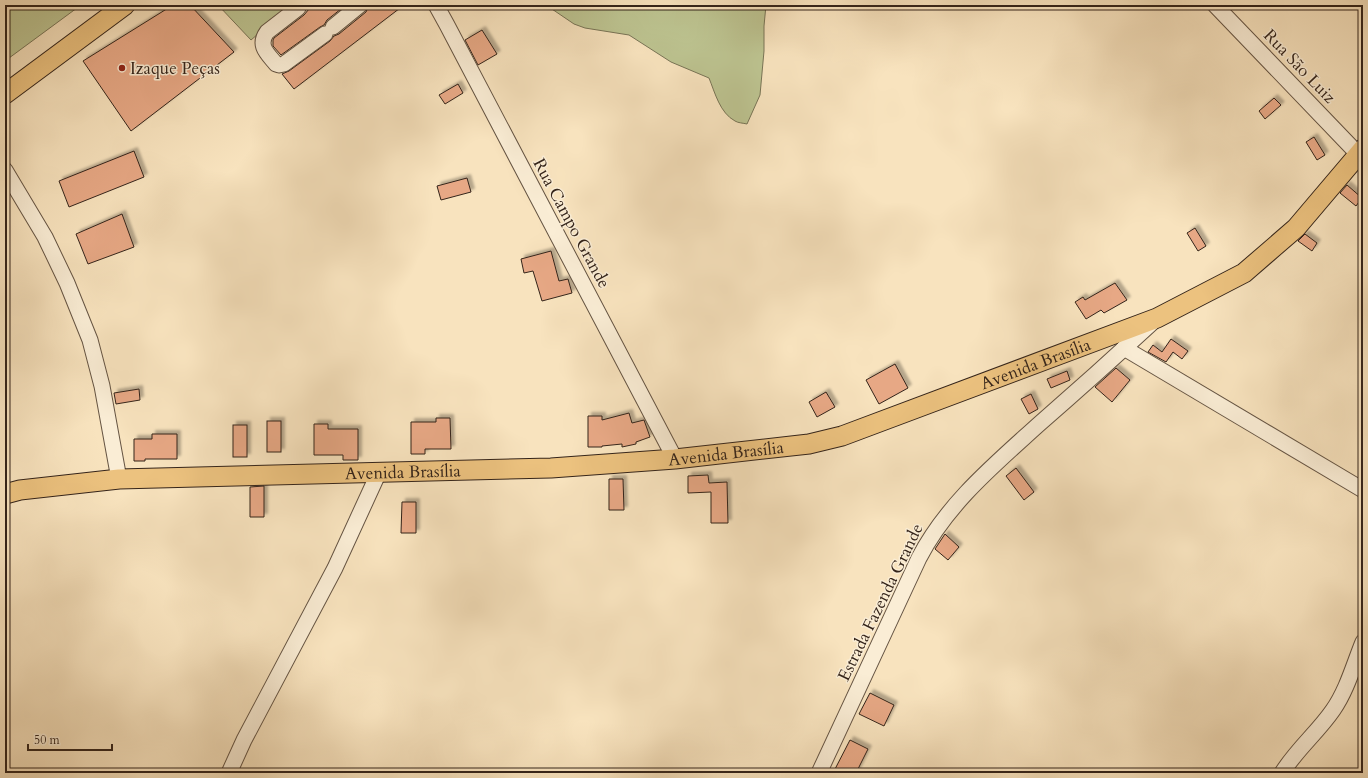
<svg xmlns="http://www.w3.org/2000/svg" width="1368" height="778" font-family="Cardo,serif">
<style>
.green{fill:#bdc491;stroke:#787456}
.building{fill:#e7a885;stroke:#34241a;filter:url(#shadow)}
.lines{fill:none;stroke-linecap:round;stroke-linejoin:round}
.minor-casing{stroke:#655443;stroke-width:17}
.major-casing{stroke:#34241a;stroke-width:21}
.minor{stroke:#faedd5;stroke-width:15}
.major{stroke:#ecc27f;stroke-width:19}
.poi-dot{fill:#8f2418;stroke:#faedd5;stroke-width:1.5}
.labels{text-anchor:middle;stroke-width:3;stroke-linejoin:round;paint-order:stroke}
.street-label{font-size:17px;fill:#34241a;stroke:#faedd5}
.poi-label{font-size:17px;fill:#34241a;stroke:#faedd5;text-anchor:start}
</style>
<defs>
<filter id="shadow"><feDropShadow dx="3.5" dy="-3.5" stdDeviation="1" flood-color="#0004"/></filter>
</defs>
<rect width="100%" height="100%" fill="#f8e3be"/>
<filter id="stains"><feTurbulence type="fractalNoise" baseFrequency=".005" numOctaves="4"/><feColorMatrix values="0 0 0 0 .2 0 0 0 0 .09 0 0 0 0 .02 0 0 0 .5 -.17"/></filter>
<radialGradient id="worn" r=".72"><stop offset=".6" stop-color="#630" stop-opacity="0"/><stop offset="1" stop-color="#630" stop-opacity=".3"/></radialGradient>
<g class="green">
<polygon points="5,5 81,5 5,61"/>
<polygon points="218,5 291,5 291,6 251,40"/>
<path d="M546 5H766L764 26V51L760 95 747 124C743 123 738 123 735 121 720 113 715 93 709 78L671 62 629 35 585 28 574 24Z"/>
</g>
<g class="building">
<polygon points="173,5 190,5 234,52 131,131 83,61"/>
<polygon points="306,5 346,5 327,20 324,25 320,27 281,55 273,46 273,40 274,38 304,15 309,9"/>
<polygon points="369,5 404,5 294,89 282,74 289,71 330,41 334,36 339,34 366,12"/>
<polygon points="482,30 497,54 478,65 465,40"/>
<polygon points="458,84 463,93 445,104 439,95"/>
<polygon points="1274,98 1281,105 1265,119 1259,111"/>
<polygon points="1314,137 1325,155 1317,160 1306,142"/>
<polygon points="134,151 144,177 69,207 59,181"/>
<polygon points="467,178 471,192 441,200 437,186"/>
<polygon points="1347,185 1362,198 1356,206 1340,193"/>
<polygon points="122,214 134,247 88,264 76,234"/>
<polygon points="1195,228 1206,246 1198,251 1187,233"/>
<polygon points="1305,234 1317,243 1312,251 1298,241"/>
<polygon points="551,251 559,281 568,279 572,293 542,301 533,271 524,273 521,259"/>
<polygon points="1115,283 1127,300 1104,313 1101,310 1086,319 1075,302 1083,297 1085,300"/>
<polygon points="1171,339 1188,351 1182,359 1173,352 1166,362 1148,352 1153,345 1162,352"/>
<polygon points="895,364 908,388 879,404 866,380"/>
<polygon points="1116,368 1130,380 1112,402 1095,387"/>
<polygon points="1067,371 1070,380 1051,388 1047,379"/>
<polygon points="139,389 140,400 116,404 114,393"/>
<polygon points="826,392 835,407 817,417 809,402"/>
<polygon points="1031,394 1038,409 1029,414 1021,399"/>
<polygon points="629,413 632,423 644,420 650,437 636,442 636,444 622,447 622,444 602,446 602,447 588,447 588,416 602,416 602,420"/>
<polygon points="436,418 450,418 451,449 425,449 425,454 411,454 411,422 436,422"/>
<rect x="267" y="421" width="14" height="31"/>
<polygon points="314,424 328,424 328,429 358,429 358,460 343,460 343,455 314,455"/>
<rect x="233" y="425" width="14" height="32"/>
<polygon points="152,434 177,434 177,459 145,459 145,461 134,461 134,439 152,439"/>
<polygon points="1016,468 1034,492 1024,500 1006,476"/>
<polygon points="708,475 709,483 727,482 728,523 711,523 711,492 688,493 688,476"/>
<polygon points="609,479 623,479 624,510 609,510"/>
<polygon points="264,486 264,517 250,517 250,487"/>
<polygon points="402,502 416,502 416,533 401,533"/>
<polygon points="945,534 959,547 948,560 935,549"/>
<polygon points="870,693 894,705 884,726 859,714"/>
<polygon points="850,740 868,749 856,773 833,773"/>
</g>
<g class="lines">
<g class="minor-casing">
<g id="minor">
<path d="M296 5 298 8 267 32C257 46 268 54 276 64L279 65 284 64 325 34"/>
<polyline points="436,5 447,25 675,459"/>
<polyline points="1215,5 1358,154"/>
<polyline points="333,27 360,5"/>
<polyline points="5,170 45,237 67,283 90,340 102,386 119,479"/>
<polyline points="1124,348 1363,490"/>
<polyline points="229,773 244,740 335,568 379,472"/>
<path d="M819 773 919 558C947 504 994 465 1038 425 1077 391 1116 356 1154 321"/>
<path d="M1282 773C1296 750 1318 732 1333 710 1347 690 1354 664 1363 642"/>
</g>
</g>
<g class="major-casing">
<g id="major">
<polyline points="5,94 125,5"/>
<path id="s1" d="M5 494 20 490 119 479 551 468 675 459 809 444 842 436 1157 318 1244 273 1296 228 1363 149"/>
</g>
</g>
<use href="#minor" class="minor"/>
<use href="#major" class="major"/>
</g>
<circle class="poi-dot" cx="122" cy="68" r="4"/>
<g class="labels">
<g class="street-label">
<text transform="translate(1300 66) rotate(46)" y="6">Rua São Luiz</text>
<text transform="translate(572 223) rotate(62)" y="6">Rua Campo Grande</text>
<text dy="6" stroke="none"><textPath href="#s1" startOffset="1047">Avenida Brasília</textPath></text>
<text dy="6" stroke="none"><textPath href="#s1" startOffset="723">Avenida Brasília</textPath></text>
<text dy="6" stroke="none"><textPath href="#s1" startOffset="399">Avenida Brasília</textPath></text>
<text transform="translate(880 602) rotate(-64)" y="6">Estrada Fazenda Grande</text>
</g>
<g class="poi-label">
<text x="130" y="74">Izaque Peças</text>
</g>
</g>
<rect width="1368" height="778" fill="none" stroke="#f8e3be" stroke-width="20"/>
<rect x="6" y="6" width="1356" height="766" fill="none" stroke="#34241a" stroke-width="2"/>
<rect x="10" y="10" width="1348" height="758" fill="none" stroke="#34241a"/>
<path d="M28 744v6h84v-6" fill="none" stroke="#34241a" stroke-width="2"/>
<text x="34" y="744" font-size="12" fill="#34241a" stroke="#faedd5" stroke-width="3" paint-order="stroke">50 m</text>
<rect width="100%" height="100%" filter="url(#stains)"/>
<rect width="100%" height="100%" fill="url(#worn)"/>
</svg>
